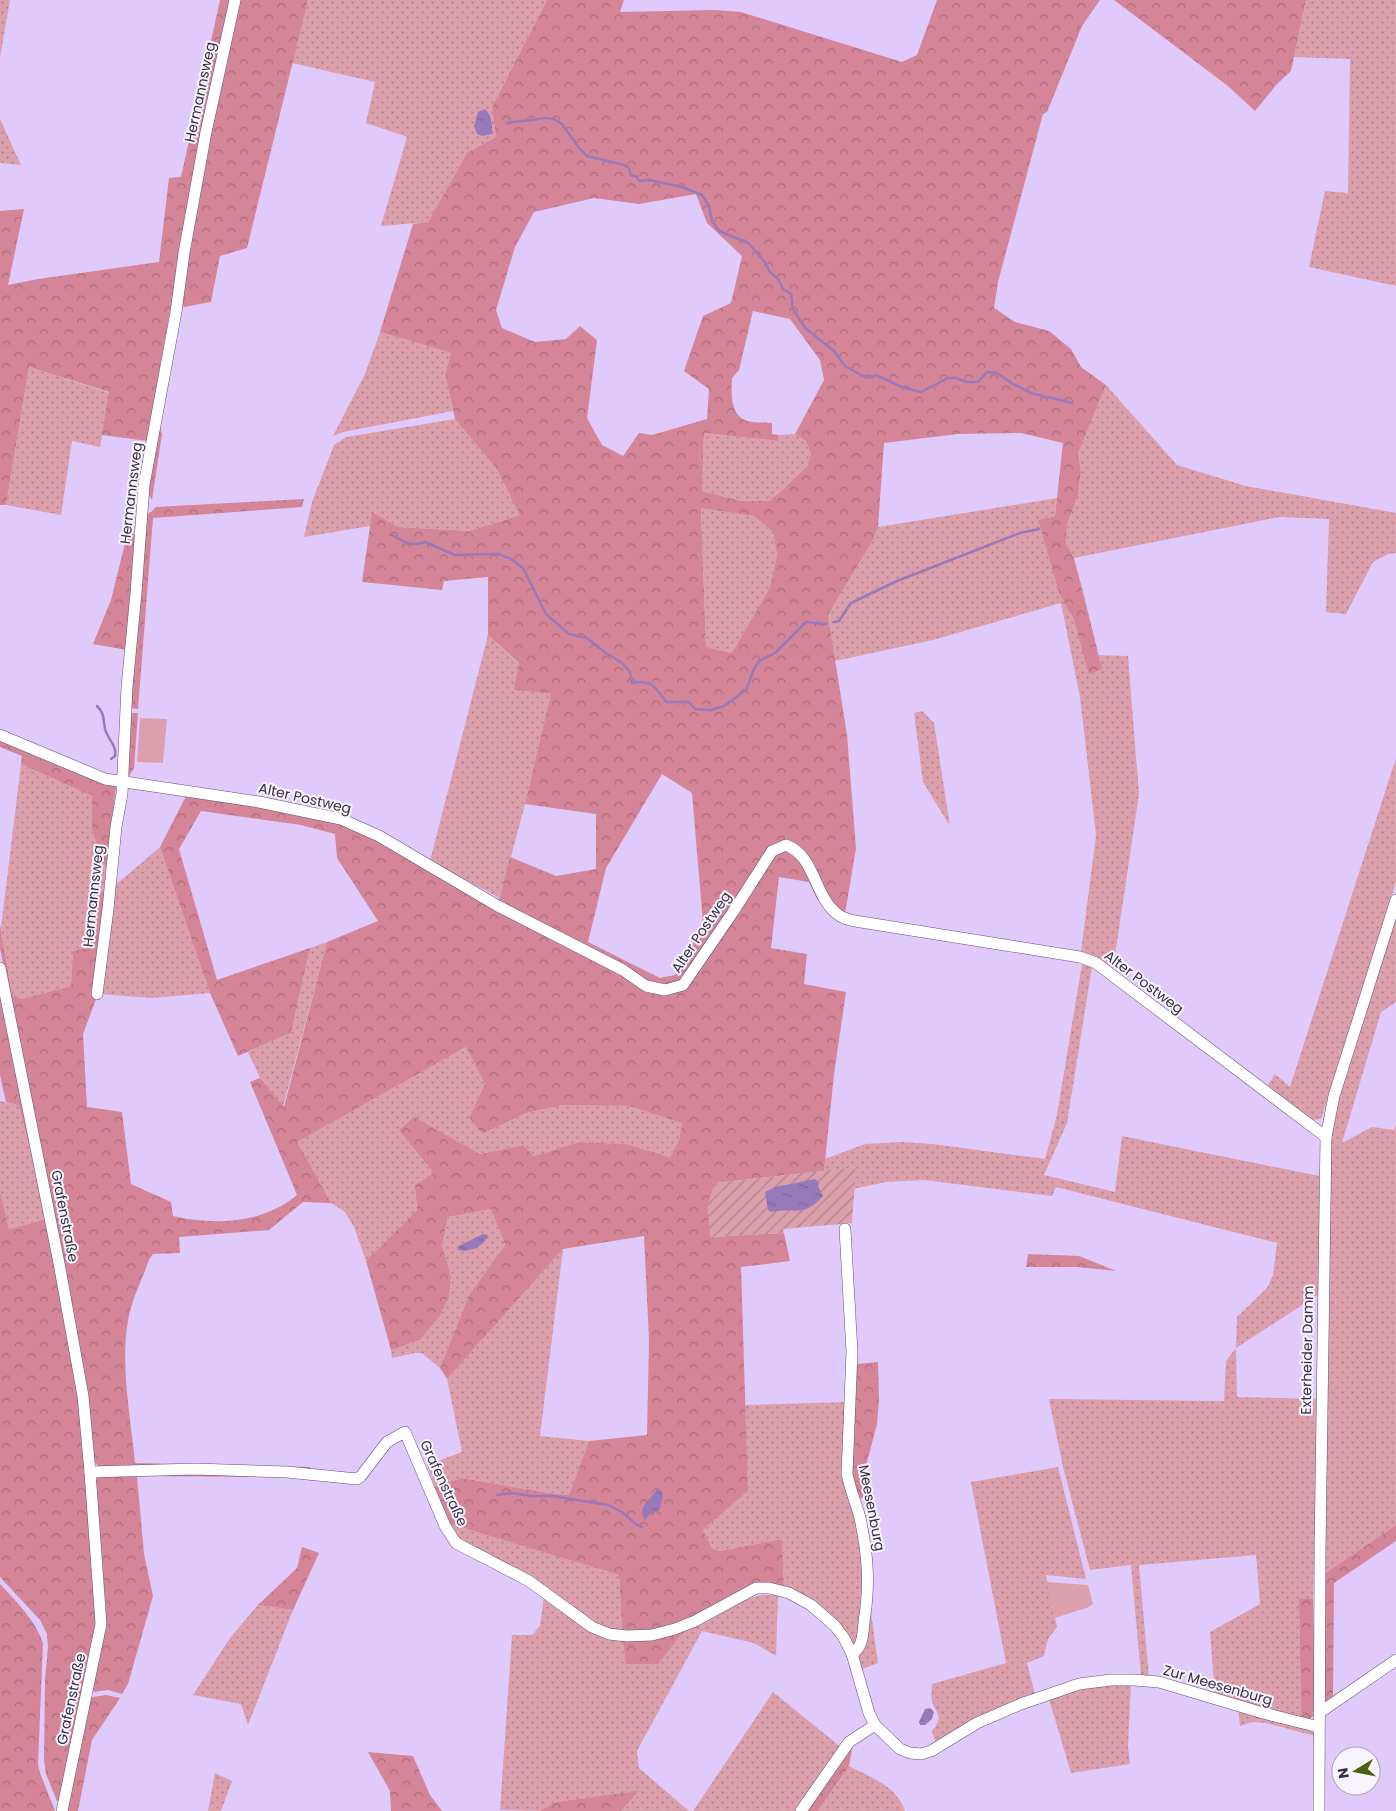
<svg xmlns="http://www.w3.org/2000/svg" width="1396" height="1811" font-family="Poppins,sans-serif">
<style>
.grass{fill:url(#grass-dots)}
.forest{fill:url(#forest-crowns);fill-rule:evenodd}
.garden{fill:url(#garden-furrows)}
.pitch{fill:#dc9fac}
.water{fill:url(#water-ripples)}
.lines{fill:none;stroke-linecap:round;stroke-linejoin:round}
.stream{stroke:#987aba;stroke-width:2.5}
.minor-casing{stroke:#624e79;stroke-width:12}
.minor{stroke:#fff;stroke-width:11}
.labels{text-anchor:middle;stroke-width:4;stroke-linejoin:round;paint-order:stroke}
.street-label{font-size:14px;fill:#352c40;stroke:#f8f4fe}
</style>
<defs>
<pattern id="grass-dots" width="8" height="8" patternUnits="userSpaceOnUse" patternTransform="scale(1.25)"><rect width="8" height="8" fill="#dc9fac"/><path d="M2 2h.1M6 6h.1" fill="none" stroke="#b3828d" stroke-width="1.8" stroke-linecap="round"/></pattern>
<pattern id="forest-crowns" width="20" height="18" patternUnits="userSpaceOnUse" patternTransform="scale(1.25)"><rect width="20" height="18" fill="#d48597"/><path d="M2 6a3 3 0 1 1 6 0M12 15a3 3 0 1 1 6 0" fill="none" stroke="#ad6d7d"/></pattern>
<pattern id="garden-furrows" width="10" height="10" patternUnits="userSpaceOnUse" patternTransform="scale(1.25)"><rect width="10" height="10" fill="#dc9fac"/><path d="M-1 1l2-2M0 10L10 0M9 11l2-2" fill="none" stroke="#b3828d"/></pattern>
<pattern id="water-ripples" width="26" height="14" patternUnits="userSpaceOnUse" patternTransform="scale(1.25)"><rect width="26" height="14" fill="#987aba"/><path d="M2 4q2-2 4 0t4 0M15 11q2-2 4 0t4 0" fill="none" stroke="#7d6499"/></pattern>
</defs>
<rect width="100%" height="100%" fill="#e0cafc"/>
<g class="grass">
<polygon points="0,0 10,0 0,58"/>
<polygon points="308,0 547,0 492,107 496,137 467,153 428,222 381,226 407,137 366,123 375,82 292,63"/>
<polygon points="1306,0 1396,0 1396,286 1309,267 1325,191 1348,193 1350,59 1294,57"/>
<polygon points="0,119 21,165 0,163"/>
<polygon points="380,332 451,353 445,374 453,411 343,432 333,436 365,374"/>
<polygon points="29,367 110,393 100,447 72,441 61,515 6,505"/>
<polygon points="1106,385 1177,465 1246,486 1396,513 1396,553 1388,554 1373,562 1346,614 1326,612 1329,519 1280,517 1074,558 1066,543 1067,525 1078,495 1081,471 1078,453"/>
<polygon points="455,419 496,468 520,515 469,531 398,527 372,513 370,526 304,537 312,502 334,445 346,437"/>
<polygon points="704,433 778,441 778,435 795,434 806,441 811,454 807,466 779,493 769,501 741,501 702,491"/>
<polygon points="1057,498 1055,516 1038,520 1059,593 1101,669 1098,655 1128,656 1139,794 1113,969 1098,958 1081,952 1096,835 1080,697 1061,603 933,640 835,661 828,615 873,540 878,527"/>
<polygon points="701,507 754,516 773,532 777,555 770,587 732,653 706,647"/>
<polygon points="488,635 551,693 525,804 500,898 430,861"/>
<polygon points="922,711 934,723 950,826 923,782 914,713"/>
<polygon points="1396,758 1396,882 1321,1119 1312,1120 1268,1085 1275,1074 1290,1087"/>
<polygon points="21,764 92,796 92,831 106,868 104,893 93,891 86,948 73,952 71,986 21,999 12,994 1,928"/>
<polygon points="160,847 210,993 152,998 98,994 112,888"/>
<polygon points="1396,916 1396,1002 1381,1012 1342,1143 1372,1127 1394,1130 1396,1125 1396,1525 1324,1574 1331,1130 1339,1095"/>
<polygon points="327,942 283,1107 260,1078 248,1052 291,1033 310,948"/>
<polygon points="1082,964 1092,967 1067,1123 1044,1175 1115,1192 1122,1136 1319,1176 1319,1294 1236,1348 1237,1397 1318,1399 1313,1599 1299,1599 1301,1719 1215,1694 1210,1632 1260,1604 1256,1555 1139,1565 1149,1677 1141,1676 1131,1565 1090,1570 1063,1467 1049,1399 1224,1401 1226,1361 1236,1348 1237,1317 1267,1288 1273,1275 1277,1243 1056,1187 1052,1196 924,1180 886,1182 853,1189 856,1167 824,1171 825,1159 865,1144 902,1142 933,1144 1045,1159 1057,1115"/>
<polygon points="466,1047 485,1084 469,1117 482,1134 526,1113 563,1105 629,1106 683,1123 679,1140 670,1157 626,1144 579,1142 534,1156 523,1145 480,1154 414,1118 399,1130 435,1173 415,1185 417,1210 366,1261 354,1227 345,1212 331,1203 296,1142"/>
<polygon points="0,1101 19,1105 46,1219 9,1229 0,1192"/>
<polygon points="491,1209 505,1245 469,1295 440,1368 422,1353 415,1353 392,1358 391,1350 420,1340 440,1316 449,1297 451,1276 442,1245 448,1217"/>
<polygon points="563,1249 540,1436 589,1441 569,1495 549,1493 463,1478 435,1486 427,1465 462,1452 447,1379"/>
<polygon points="849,1402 859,1532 865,1579 856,1644 851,1643 784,1587 782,1539 720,1551 712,1548 703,1530 748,1491 745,1405"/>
<path d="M1058 1467 1086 1579 1046 1575 1057 1627 1048 1639 1044 1656 1027 1663 1035 1694 936 1744 932 1731C945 1715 936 1715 932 1701 931 1696 932 1690 932 1684L1006 1663 971 1482Z"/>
<polygon points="447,1523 619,1575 622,1630 610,1629 594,1624 459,1541"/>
<polygon points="761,1595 778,1595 776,1656 754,1643 702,1631 637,1751 639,1768 689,1811 621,1811 638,1792 556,1802 540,1811 500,1810 512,1635 532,1635 540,1626 544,1596 607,1638 699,1626 748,1599"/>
<polygon points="258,1605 293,1610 248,1725 241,1704 193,1695 230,1638"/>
<polygon points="870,1605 878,1663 860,1670 856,1655"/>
<polygon points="1131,1682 1128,1746 1130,1764 1071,1773 1049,1699 1079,1688"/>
<polygon points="773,1692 842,1748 798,1811 693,1811"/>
<polygon points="1238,1708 1309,1728 1315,1736 1266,1723 1252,1722 1240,1726"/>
<path d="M849 1766C870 1777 897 1786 905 1811H818Z"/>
<polygon points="215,1773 232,1781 221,1811 208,1811"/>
</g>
<g class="forest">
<polygon points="220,0 308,0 247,248 220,256 211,302 184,307 180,303 179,259 147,441 102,435 109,392 29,367 6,505 0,505 0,211 24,209 8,285 38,279 159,262 169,178 181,177"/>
<path d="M547 0H624L620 12 715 10 741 12 902 62 917 55 937 0H1100L1082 26 1047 112 1043 114 998 282 994 308 1015 322 1049 331 1071 349 1081 367 1106 385 1078 453 1081 471 1078 495 1067 525 1066 543 1074 558 1083 592 1102 669 1089 674 1074 620 1059 593 1038 520 1055 516 1063 443 1021 433 958 434 884 443 878 527 873 540 828 615 847 735 856 848 845 914 829 912 817 899 809 882 779 877 771 948 807 954 804 984 846 992 834 1074 824 1171 715 1183 710 1237 784 1233 790 1261 741 1267 748 1491 703 1530 712 1548 720 1551 782 1539 784 1587 767 1584 695 1616 652 1633 622 1630 619 1575 447 1523 432 1491 435 1486 462 1478 549 1493 569 1495 589 1441 647 1435 649 1340 644 1236 563 1249 447 1379 440 1368 469 1295 505 1245 491 1209 448 1217 442 1245 451 1276 449 1297 440 1316 420 1340 391 1350 366 1261 417 1210 415 1185 434 1173 399 1130 414 1117 480 1154 523 1145 534 1156 579 1142 626 1144 670 1157 679 1140 682 1123 629 1106 563 1105 526 1113 482 1134 469 1117 485 1084 466 1047 297 1142 331 1203 303 1202 269 1230 179 1237 180 1253 153 1254 149 1260C142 1280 131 1301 128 1321 120 1364 131 1420 135 1463L310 1467 309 1471 101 1468C79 1454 96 1406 84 1387L0 948V924L12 994 21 999 71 986 73 951 86 948 93 891 104 893 98 994 83 1034 87 1107 122 1112 131 1184 171 1202 173 1216C215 1226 264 1223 297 1195L250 1082 260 1078 284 1107 327 942 378 921 337 858 335 834 301 825 201 811 179 849 217 980 310 948 291 1033 238 1056 210 993 160 847 186 796 247 804 339 823 382 843 488 907 500 898 510 857 556 876 596 869V814L525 804 551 693 514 690 519 663 488 635V577L444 581 442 590 362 582 372 512 398 527 469 531 520 515 496 468 455 419 445 374 451 353 380 332 413 224 428 222 467 153 496 137 492 107ZM696 194 707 223 742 256 731 303 703 316 684 371 709 389 707 419 652 435 639 433 623 456 602 445 587 418 597 340 580 326 566 339 535 342 502 328 496 310 515 247 534 212 594 198 639 204ZM753 311 790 319 820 360 824 380 795 434 806 441 811 454 807 466 779 493 769 501H741L702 491 704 433 778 441V435L772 434V423C766 422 759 423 753 422 730 420 731 396 732 378L739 370ZM701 508 754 516 773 532 777 555 770 587 732 653 706 647ZM662 774 692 793 703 923 675 975 660 978 588 942 606 868Z"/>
<polygon points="1114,0 1306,0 1291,71 1277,84 1255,111 1228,86"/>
<polygon points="158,422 162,434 152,500 146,491"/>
<polygon points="304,499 302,507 153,518 138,709 130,708 144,515 151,512 156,507"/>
<polygon points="128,531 137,536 127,650 93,644 111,600"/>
<polygon points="132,713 138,713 134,768 128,778 129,715"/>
<polygon points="0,737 110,782 116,787 106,868 92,831 92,796 21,764 22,756 0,747"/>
<polygon points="0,983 45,1213 19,1105 6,1102 0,1075"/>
<polygon points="0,1192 9,1229 46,1219 73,1358 83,1432 99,1617 59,1802 57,1801 46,1774 44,1760 45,1680 48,1647 47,1634 40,1620 0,1577"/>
<polygon points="1028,1254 1079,1256 1116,1271 1077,1267 1026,1267"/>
<polygon points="878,1362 879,1399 877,1424 862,1481 865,1497 856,1500 850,1477 857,1364"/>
<polygon points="144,1472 272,1477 137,1476 144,1554 153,1596 128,1684 122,1694 108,1690 94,1692 92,1689 104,1631 106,1612 96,1481 99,1476"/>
<polygon points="1396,1525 1396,1541 1334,1583 1333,1696 1324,1702 1324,1574"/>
<polygon points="302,1547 319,1553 293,1610 258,1605 297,1568"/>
<path d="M0 1584C17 1602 35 1620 43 1643L38 1764 40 1773 55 1811H0Z"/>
<polygon points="1299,1599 1313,1599 1315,1714 1309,1720 1301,1719"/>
<polygon points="686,1628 658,1664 626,1664 623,1639"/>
<polygon points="106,1695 120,1698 92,1740 78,1811 65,1811 89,1701 93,1697"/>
<polygon points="853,1744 849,1766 818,1811 798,1811"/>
<polygon points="368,1752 413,1756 430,1795 442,1811 391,1811 390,1791"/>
<polygon points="639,1791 621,1811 540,1811 556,1802"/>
</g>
<polygon class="garden" points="856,1167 852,1223 783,1229 784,1233 710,1237 707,1205 715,1183"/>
<g class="pitch">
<polygon points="140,718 167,719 163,763 137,762"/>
<polygon points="1047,1582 1088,1585 1093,1604 1089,1607 1055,1618"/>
</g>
<g class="water">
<path d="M485 109C492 116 492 124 492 134L482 136 477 134 474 126 478 112Z"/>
<path d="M815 1179 819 1183 818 1186 823 1196C804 1218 795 1207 771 1212L768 1210 765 1192 775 1187Z"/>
<path d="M483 1234 488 1235C485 1246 469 1253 458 1250L459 1246Z"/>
<path d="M657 1489H660L663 1494 660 1509 649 1515 645 1520C636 1507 652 1499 657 1489Z"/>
<polygon points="930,1708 934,1712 932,1719 925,1725 920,1725 919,1722 925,1709"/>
</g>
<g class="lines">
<g class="stream">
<polyline points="507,123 546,118 554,119 562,124 580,149 587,156 624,165 629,168 631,175 637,177 639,181 649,180 682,187 702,195 709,206 712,221 719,231 748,243 765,262 769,271 778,279 783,289 791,294 793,309 805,328 834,351 845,366 861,375 870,378 876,375 902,387 921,392 948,378 956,378 967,382 978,382 987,372 997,373 1013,384 1031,393 1072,403"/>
<path d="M392 535C404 542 411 547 425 542L455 555 498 554 511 559 523 568 546 614 569 634 587 638 607 654 621 662 630 672 632 683C652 680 655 686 666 702H689L695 709 711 710 724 706 746 690 754 669 759 661 775 653 806 622 826 624"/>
<polyline points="834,622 839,621 851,603 897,581 1020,533 1039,529"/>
<path d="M97 706C105 714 103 719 105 729 108 740 117 745 115 756L111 759"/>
<polyline points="497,1495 511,1493 532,1496 552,1496 608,1505 622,1512 637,1525 642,1527"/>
</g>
<g class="minor-casing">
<g id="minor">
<path d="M0 735 105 779 259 802 341 819 379 836 498 906 623 970 646 986 665 990 683 985 733 912 772 851 786 845C817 857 813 898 840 916 845 919 850 920 855 921L1080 957 1096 963 1326 1137"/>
<polyline points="0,968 59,1263 83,1396 90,1472 101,1624 62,1811"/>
<polyline points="97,994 108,909 116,827 122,794 127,687 136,593 144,485 176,312 184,253 206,132 235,0"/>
<path d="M845 1229 852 1352 847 1474C850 1489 856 1503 860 1518 868 1555 870 1585 864 1622 863 1634 863 1647 852 1654"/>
<polyline points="90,1472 195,1469 287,1472 357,1479 361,1476 387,1442 405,1432 445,1526 456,1543 529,1581 592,1627 609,1634 627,1636 652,1635 675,1629 695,1621 756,1588 769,1588 789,1593 811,1605 835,1626 844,1638 852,1654 869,1713 875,1725 900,1749 910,1753 921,1754 931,1751 977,1723 1021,1704 1079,1684 1111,1680 1134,1680 1159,1682 1263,1713 1319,1727"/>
<polyline points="1319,1713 1396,1660"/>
<polyline points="801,1811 849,1742 875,1725"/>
<polyline points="1319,1811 1320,1550 1326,1137 1334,1096 1396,900"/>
</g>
</g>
<use href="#minor" class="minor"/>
</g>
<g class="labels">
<g class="street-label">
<text transform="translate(200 92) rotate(-78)" y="5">Hermannsweg</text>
<text transform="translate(131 493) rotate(-83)" y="5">Hermannsweg</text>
<text transform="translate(305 798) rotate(13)" y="5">Alter Postweg</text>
<text transform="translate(93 896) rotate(-84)" y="5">Hermannsweg</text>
<text transform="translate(701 932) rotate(-56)" y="5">Alter Postweg</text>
<text transform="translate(1144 982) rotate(37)" y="5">Alter Postweg</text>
<text transform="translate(65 1216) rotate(79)" y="5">Grafenstraße</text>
<text transform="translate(1307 1350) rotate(-89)" y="5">Exterheider Damm</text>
<text transform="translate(444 1483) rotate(65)" y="5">Grafenstraße</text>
<text transform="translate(872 1508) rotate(79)" y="5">Meesenburg</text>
<text transform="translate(1218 1685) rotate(16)" y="5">Zur Meesenburg</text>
<text transform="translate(71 1699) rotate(-78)" y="5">Grafenstraße</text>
</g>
</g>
<g transform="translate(1356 1771) rotate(260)"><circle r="24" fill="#f8f4fe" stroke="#aaa4b2"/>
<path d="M0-4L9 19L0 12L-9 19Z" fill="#49600d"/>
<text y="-8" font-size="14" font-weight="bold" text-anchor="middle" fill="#352c40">N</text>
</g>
</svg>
